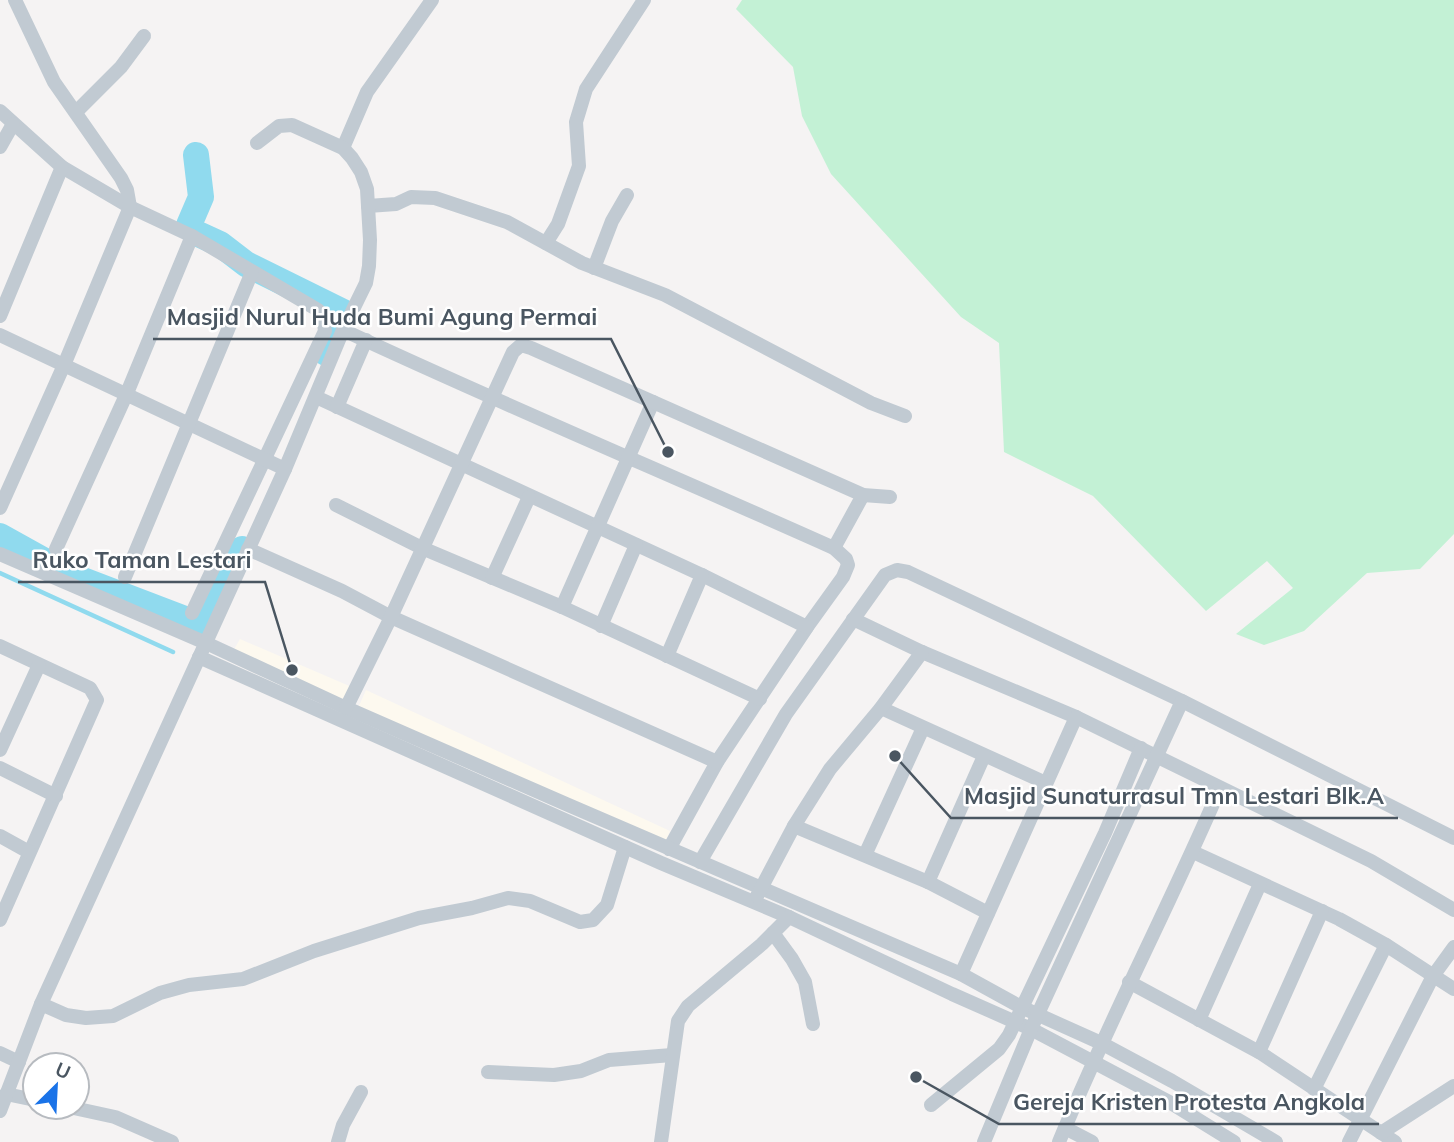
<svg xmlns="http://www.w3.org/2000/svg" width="1454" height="1142" font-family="Mulish,sans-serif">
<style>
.commercial{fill:#fdf9ef}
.green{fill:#c3f1d5}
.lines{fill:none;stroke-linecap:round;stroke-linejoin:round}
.stream{stroke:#90daee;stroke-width:4.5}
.river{stroke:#90daee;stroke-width:26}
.minor{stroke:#c1cad2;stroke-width:14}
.leader{fill:none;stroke:#4a5661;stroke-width:2.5}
.callout-dot{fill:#4a5661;stroke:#fff;stroke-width:2.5}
.callout-label{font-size:23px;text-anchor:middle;font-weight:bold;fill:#4a5661;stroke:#fff;stroke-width:5;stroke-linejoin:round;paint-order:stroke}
</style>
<rect width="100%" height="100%" fill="#f5f3f3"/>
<g class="commercial">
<polygon points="240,639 354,688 345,703 232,653"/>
<polygon points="366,690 670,831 664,845 358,708"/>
</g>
<polygon class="green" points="742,0 1454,0 1454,534 1420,569 1367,573 1304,631 1264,645 1236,634 1293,588 1267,561 1206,611 1093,496 1004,452 999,343 961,317 831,174 802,116 793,67 736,9"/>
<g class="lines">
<polyline class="stream" points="0,573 173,652"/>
<g class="river">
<polyline points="196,155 201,197 189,225 196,233 220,244 246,264 343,312 326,353"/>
<polyline points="0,536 72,576 203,626 242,549"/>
</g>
<g class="minor">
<polyline points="0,111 62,167 130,207 192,236 318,310 323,316 325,331 192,613"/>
<polyline points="76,112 121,67 144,36"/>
<polyline points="0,147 13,124"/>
<polyline points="343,148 367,92 432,0"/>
<polyline points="368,206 396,204 411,197 435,198 507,222 582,263 665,295 871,403 905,416"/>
<polyline points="546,243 558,224 579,166 576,122 586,89 644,0"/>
<polyline points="594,268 612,221 627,195"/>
<polyline points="0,316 62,167"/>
<path d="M343 330C506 406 671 475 834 548L846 559 848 565 843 577 807 627 717 762 669 849"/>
<polyline points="0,335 285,469"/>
<polyline points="316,397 702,575 807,627"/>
<polyline points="337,407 366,340"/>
<polyline points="336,505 422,548 562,607 760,699"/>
<polyline points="0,508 64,365 130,207 127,190 121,178 54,82 15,0"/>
<polyline points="834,548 863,495"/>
<polyline points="56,549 127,393 192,236"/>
<polyline points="248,549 342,591 391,617 717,762"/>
<polyline points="0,554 206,643 344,707 566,804 961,974 1021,1007 1101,1043 1172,1081 1276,1142"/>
<polyline points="125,577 252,272"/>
<polyline points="492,578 529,497"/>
<polyline points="562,607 653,402"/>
<polyline points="853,619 922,652 1076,717 1371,861 1454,910"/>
<polyline points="601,626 636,545"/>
<polyline points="0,646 90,688 97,700 0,920"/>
<polyline points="667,656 702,575"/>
<polyline points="199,657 661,863 789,917 952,994 1031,1029 1171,1103 1234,1142"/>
<polyline points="346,708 391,617 513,352 521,345 531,348 863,495 890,497"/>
<polyline points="881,708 1046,783"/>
<polyline points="0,750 39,665"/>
<polyline points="0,768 56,796"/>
<polyline points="794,826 928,882 988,913"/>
<polyline points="0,836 29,852"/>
<polyline points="1193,852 1339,919 1386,945 1454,989"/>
<polyline points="865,855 923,728"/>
<polyline points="700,862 786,714 885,575 897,570 908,572 1182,701 1454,838"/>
<polyline points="928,882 984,756"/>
<polyline points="757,896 794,826 830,769 881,708 922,652"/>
<polyline points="773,933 792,959 805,982 813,1024"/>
<polyline points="961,974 1076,717"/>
<polyline points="1129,982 1259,1052 1395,1142"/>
<polyline points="41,1004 66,1015 86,1018 113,1016 160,993 189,985 243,979 314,951 419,918 472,908 508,898 530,901 580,922 593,920 607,905 625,847"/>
<polyline points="1199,1020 1260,884"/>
<polyline points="1259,1052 1322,911"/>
<polyline points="0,1053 19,1062"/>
<polyline points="488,1072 554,1075 581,1071 609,1060 672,1055"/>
<polyline points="1314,1089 1386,945"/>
<polyline points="6,1094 35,1100"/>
<polyline points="931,1105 999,1049 1009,1035 1105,833 1141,748"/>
<polyline points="69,1107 115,1117 172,1142"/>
<polyline points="0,1111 41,1004 285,469 343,330 366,283 369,266 370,240 367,189 361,172 352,158 343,148 292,125 279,126 257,143"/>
<polyline points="1065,1128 1092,1142"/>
<polyline points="1381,1133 1454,1086"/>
<polyline points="338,1142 343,1125 361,1092"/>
<polyline points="661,1142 678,1021 688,1006 762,944 789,917"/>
<polyline points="984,1142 1031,1029 1182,701"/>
<path d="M1059 1142C1108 1022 1169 907 1220 788"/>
<polyline points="1349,1142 1433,976 1454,947"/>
</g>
</g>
<path class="leader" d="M668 452L611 339H153M292 670L265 582H18M895 756L951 818H1398M916 1077L999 1124H1379"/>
<g class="callout-dot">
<circle cx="668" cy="452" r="7"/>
<circle cx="292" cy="670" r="7"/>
<circle cx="895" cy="756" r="7"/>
<circle cx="916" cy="1077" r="7"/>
</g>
<g class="callout-label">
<text x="382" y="325">Masjid Nurul Huda Bumi Agung Permai</text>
<text x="142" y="568">Ruko Taman Lestari</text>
<text x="1174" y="804">Masjid Sunaturrasul Tmn Lestari Blk.A</text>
<text x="1189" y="1110">Gereja Kristen Protesta Angkola</text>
</g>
<g transform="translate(56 1086) rotate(24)"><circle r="33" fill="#ffffff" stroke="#b7bbc0" stroke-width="2"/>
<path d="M0-5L12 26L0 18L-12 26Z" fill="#1a73e8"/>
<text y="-10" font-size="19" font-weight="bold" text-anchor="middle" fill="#4a5661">U</text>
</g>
</svg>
